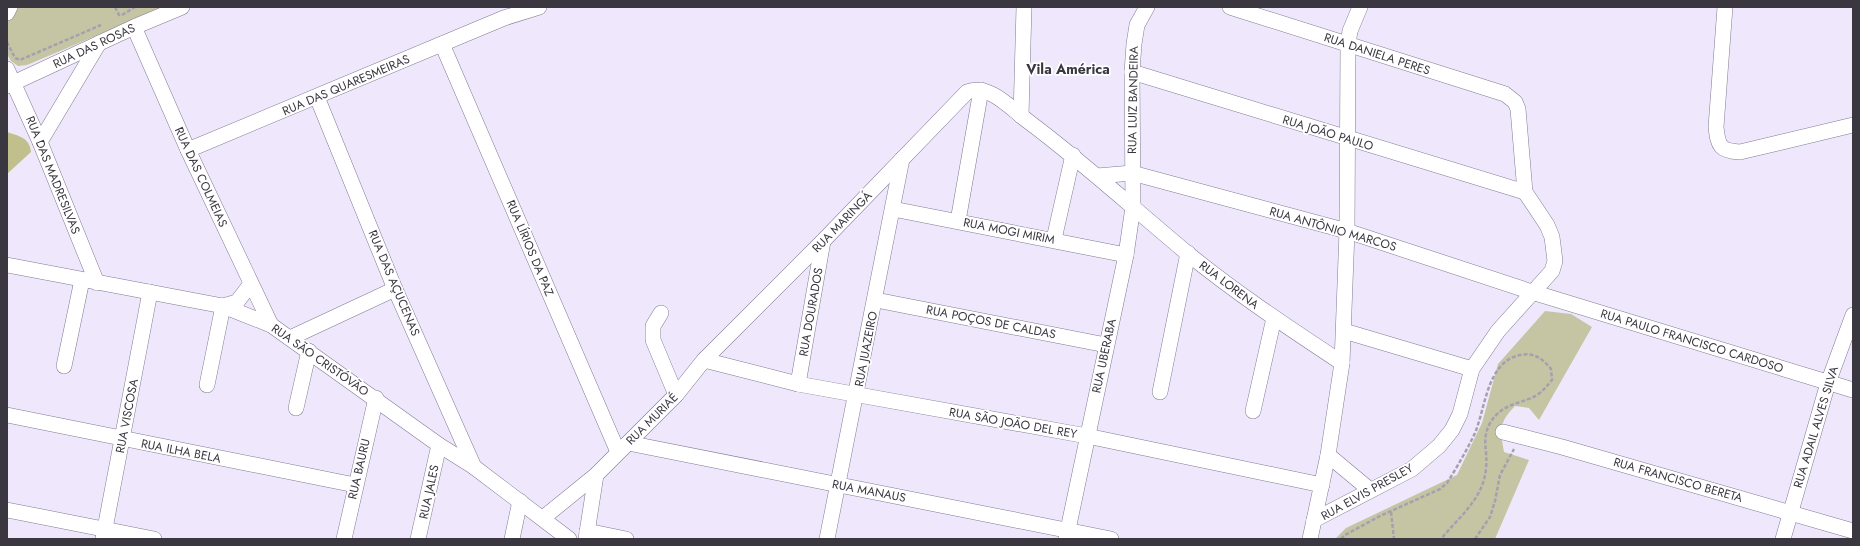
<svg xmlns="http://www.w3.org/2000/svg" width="1860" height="546" font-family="Jost,sans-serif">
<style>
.green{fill:#c5c4a3}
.forest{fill:#c1bf8b}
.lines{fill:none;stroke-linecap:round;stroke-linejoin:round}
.minor-casing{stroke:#827a92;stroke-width:16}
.path{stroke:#a5a0b0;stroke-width:2.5;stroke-dasharray:4 2;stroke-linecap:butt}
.minor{stroke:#fff;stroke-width:15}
.labels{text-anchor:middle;stroke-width:3.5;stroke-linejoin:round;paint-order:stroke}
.street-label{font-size:12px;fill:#3a3741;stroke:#fff}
.quarter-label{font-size:14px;font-weight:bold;fill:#3a3741;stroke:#fff}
</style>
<rect width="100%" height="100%" fill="#efe8fd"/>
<g class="green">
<polygon points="16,7 164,7 27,65 18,66 11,61 7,54 7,19"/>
<path d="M1545 311 1571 314 1592 327 1539 420 1529 408 1515 406C1499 422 1500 430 1504 452L1529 460 1495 539H1335L1346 528 1457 475 1482 423 1498 364Z"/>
</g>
<path class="forest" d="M7 132C19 136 30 138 31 152L7 174Z"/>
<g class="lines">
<g class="minor-casing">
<g id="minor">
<polyline points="1230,7 1505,94 1515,102 1518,109 1525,192 1547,225 1552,237 1555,261 1552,271 1498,331 1472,369 1460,414 1452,430 1439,446 1412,469 1314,520"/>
<path d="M1725 7 1716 127C1718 146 1720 151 1740 152L1853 125"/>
<polyline points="7,13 10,7"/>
<polyline points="134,27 188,150 271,325"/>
<polyline points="442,44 618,452"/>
<polyline points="7,69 40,142 97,283"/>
<polyline points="1132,72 1525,192"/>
<polyline points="7,86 134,27 182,7"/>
<polyline points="317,97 395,289 474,467"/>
<polyline points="1021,116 1024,7"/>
<polyline points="40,142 99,43"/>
<polyline points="188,150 504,18 539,7"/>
<polyline points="1097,176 1132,173 1347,231 1532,292 1853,390"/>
<polyline points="893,209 1126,255"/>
<polyline points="958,221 981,90"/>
<polyline points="1054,239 1073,155"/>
<polyline points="7,265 223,306 271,325 439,445 474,467 569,539"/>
<polyline points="876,300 1106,345"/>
<polyline points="223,306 237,302 250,285"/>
<polyline points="661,313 653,326 653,340 676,395"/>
<polyline points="1344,331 1472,369"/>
<polyline points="290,338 395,289"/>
<polyline points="704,360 798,384 1087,436 1322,485"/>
<polyline points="64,366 82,280"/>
<polyline points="798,384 823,241"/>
<polyline points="207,385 223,306"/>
<polyline points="1160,392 1188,253"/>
<polyline points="296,408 309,351"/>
<polyline points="1253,411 1274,318"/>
<polyline points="7,415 355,485"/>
<polyline points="1503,432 1562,447 1853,531"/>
<polyline points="628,443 1111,539"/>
<polyline points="1328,455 1370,490"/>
<polyline points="7,510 154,539"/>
<polyline points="543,518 596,475"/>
<polyline points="587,531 626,539"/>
<polyline points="103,539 150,292"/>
<polyline points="344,539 376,398"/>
<polyline points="418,539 439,445"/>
<polyline points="512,539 520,501"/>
<path d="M586 539 596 475 676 395 704 360 823 241 967 92C990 83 1011 109 1029 122 1084 163 1134 209 1187 253 1236 293 1289 328 1342 363"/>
<polyline points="827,539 902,159"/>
<polyline points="1066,539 1126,255 1133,207 1132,72 1134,44 1137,25 1147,7"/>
<polyline points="1310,539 1328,455 1342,363 1347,231 1348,44 1350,31 1360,7"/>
<polyline points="1783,539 1828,383 1853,315"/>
</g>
</g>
<g class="path">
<polyline points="115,7 120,17"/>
<polyline points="122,15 135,7"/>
<polyline points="7,42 15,58 20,60 101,25"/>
<polyline points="1391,512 1394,539"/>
<path d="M1341 539 1345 535 1380 516 1440 489 1447 483C1457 467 1467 450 1475 433 1486 406 1487 362 1520 355 1534 352 1543 359 1551 369L1552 380C1547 386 1543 391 1537 395 1520 405 1503 402 1490 423 1481 440 1488 450 1486 468 1484 498 1459 517 1441 539"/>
<polyline points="1475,539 1490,517 1495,501 1500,475 1514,449"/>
</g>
<use href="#minor" class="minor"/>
</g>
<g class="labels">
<g class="street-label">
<text transform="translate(94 46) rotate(-25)" y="4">RUA DAS ROSAS</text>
<text transform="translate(1377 54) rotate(18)" y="4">RUA DANIELA PERES</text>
<text transform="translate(346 85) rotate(-23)" y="4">RUA DAS QUARESMEIRAS</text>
<text transform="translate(1133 100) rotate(-89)" y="4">RUA LUIZ BANDEIRA</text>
<text transform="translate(1328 133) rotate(17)" y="4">RUA JOÃO PAULO</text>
<text transform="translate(53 175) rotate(68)" y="4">RUA DAS MADRESILVAS</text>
<text transform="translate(201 177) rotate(65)" y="4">RUA DAS COLMEIAS</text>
<text transform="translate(842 222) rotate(-46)" y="4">RUA MARINGÁ</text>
<text transform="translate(1333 229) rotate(16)" y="4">RUA ANTÔNIO MARCOS</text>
<text transform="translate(1009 231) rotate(11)" y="4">RUA MOGI MIRIM</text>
<text transform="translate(530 248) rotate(67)" y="4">RUA LÍRIOS DA PAZ</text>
<text transform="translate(394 283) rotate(67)" y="4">RUA DAS AÇUCENAS</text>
<text transform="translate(1229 285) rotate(37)" y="4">RUA LORENA</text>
<text transform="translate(811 312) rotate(-80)" y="4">RUA DOURADOS</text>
<text transform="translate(991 322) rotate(11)" y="4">RUA POÇOS DE CALDAS</text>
<text transform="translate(1692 341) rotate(17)" y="4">RUA PAULO FRANCISCO CARDOSO</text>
<text transform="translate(866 349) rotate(-79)" y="4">RUA JUAZEIRO</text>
<text transform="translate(1104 356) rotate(-78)" y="4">RUA UBERABA</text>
<text transform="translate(320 360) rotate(35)" y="4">RUA SÃO CRISTÓVÃO</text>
<text transform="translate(127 416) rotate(-79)" y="4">RUA VISCOSA</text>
<text transform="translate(652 419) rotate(-45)" y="4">RUA MURIAÉ</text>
<text transform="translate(1013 423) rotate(10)" y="4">RUA SÃO JOÃO DEL REY</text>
<text transform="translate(1816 427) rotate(-73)" y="4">RUA ADAIL ALVES SILVA</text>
<text transform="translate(181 451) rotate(11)" y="4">RUA ILHA BELA</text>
<text transform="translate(359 469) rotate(-77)" y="4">RUA BAURU</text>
<text transform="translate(1678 480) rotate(16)" y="4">RUA FRANCISCO BERETA</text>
<text transform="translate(869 491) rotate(11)" y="4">RUA MANAUS</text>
<text transform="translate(429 492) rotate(-78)" y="4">RUA JALES</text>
<text transform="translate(1367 492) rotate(-29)" y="4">RUA ELVIS PRESLEY</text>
</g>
<g class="quarter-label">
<text x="1068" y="74">Vila América</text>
</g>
</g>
<rect width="1860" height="546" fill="none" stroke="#3a3741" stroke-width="16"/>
</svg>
